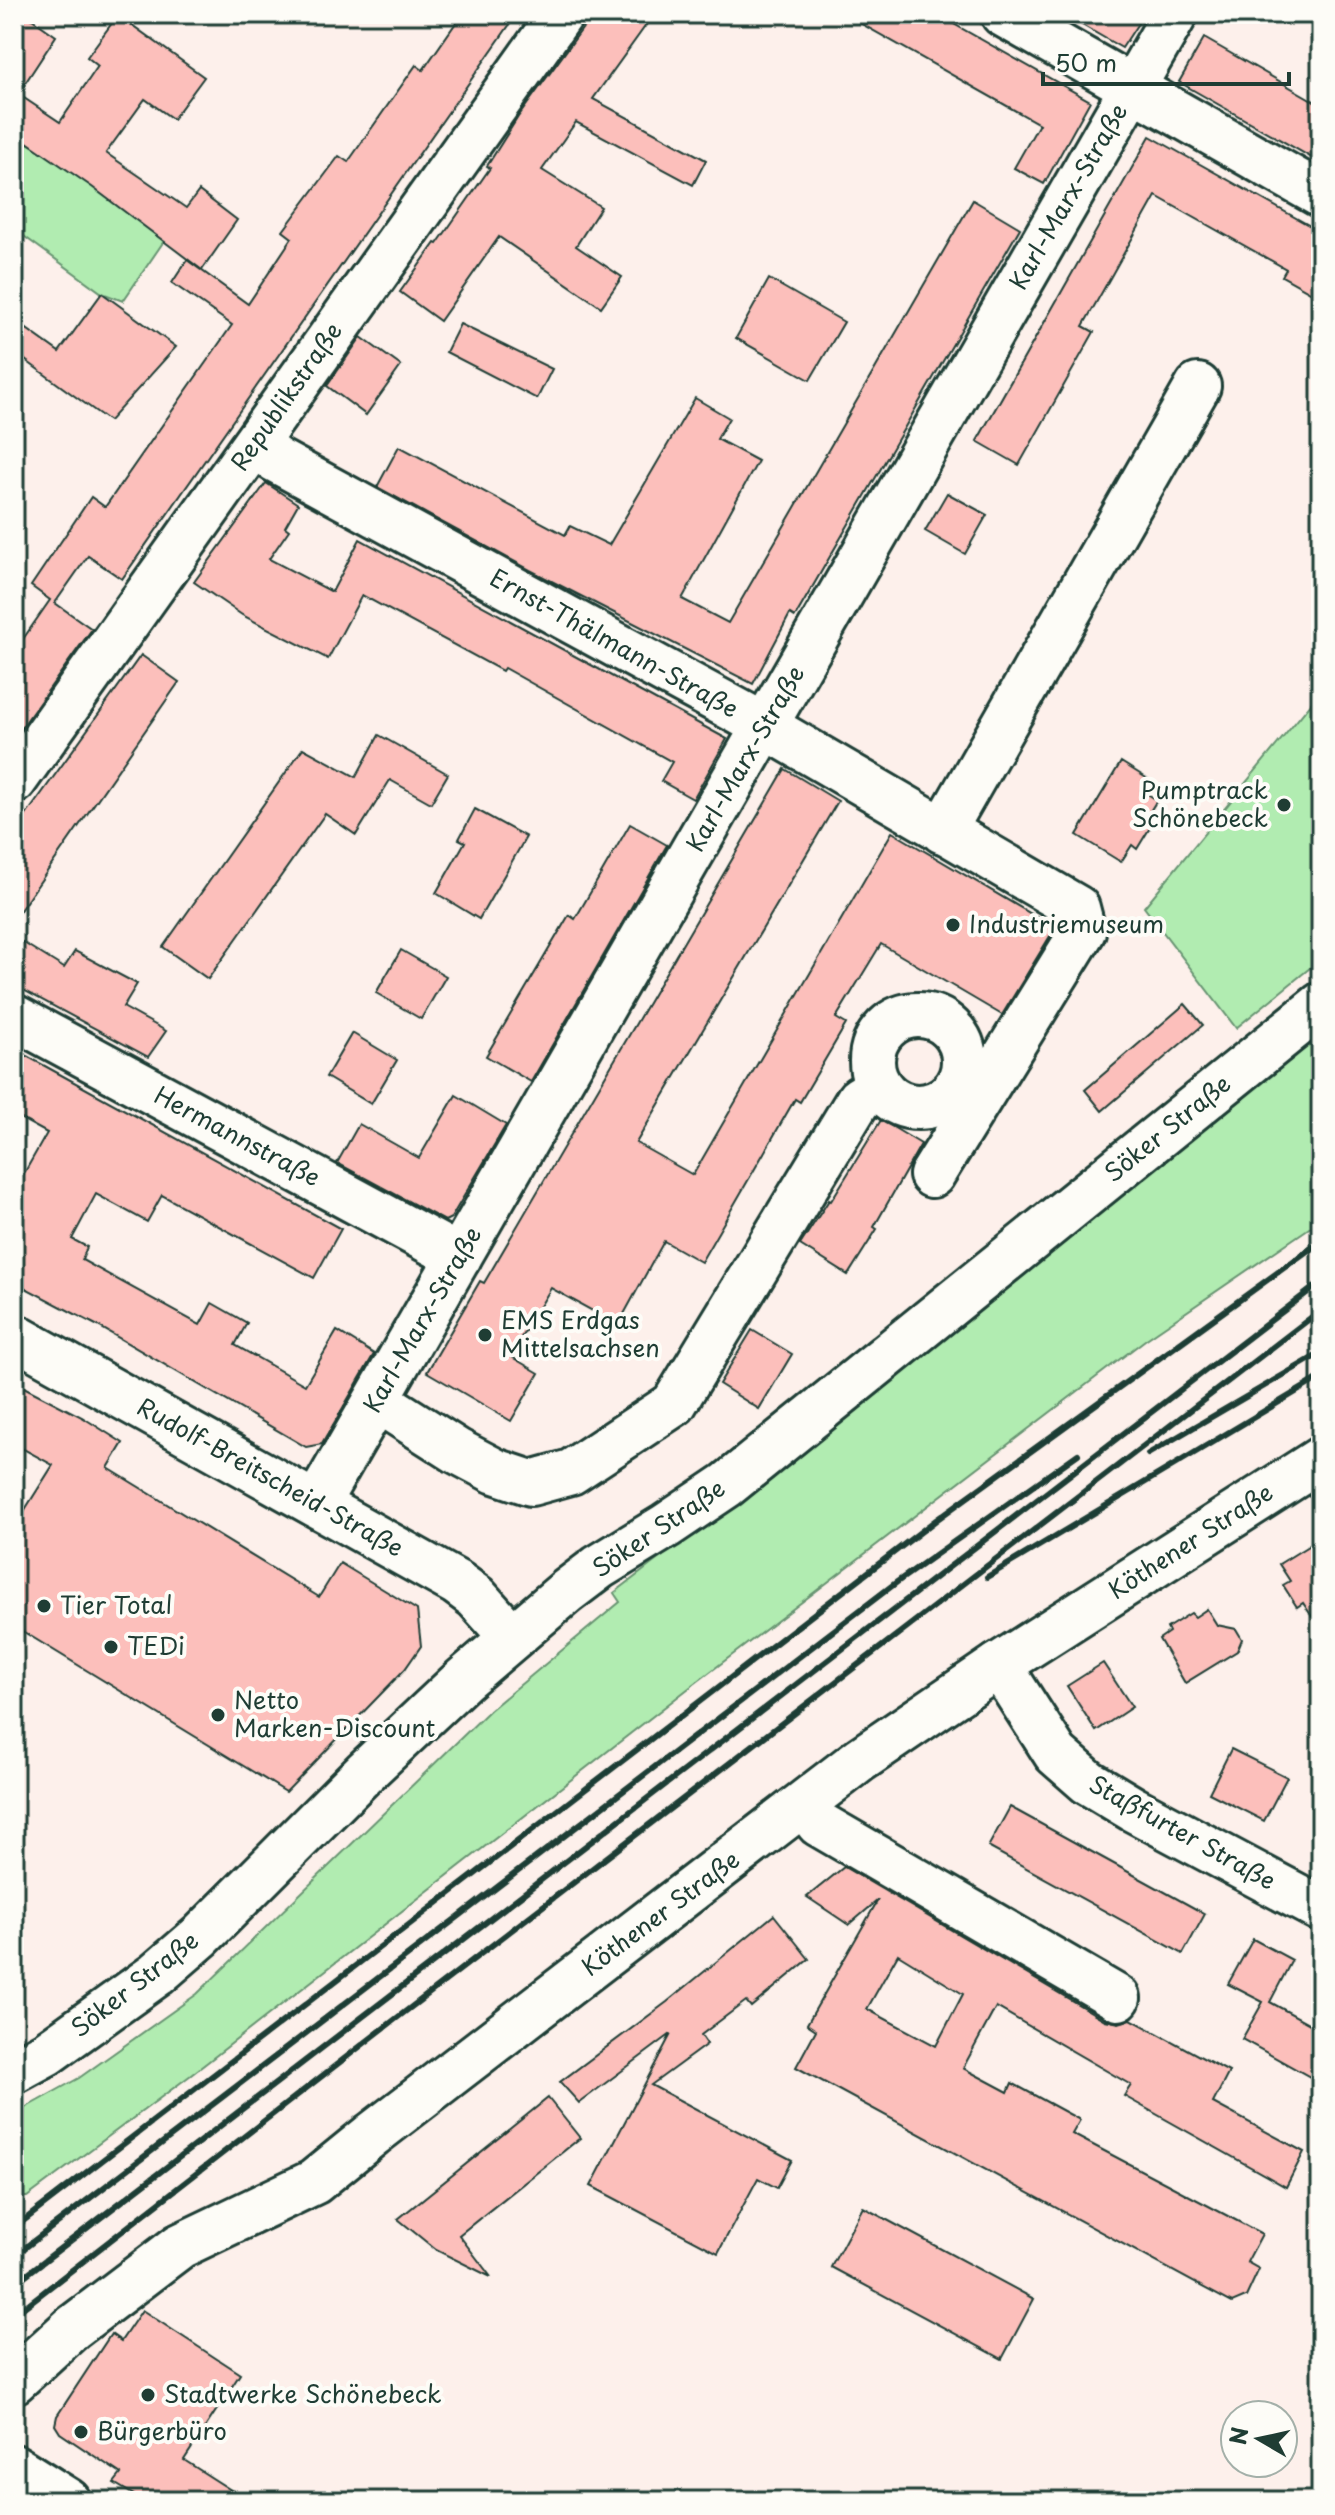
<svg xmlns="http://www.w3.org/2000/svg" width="1335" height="2515" font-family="'Playpen Sans',sans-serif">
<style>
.green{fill:#b1ecb1;stroke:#689472;stroke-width:2}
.building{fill:#fcbfbb;stroke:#1f3d34;stroke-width:2;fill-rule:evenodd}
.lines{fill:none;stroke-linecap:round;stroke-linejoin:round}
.minor-casing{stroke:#1f3d34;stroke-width:50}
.minor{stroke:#fdfcf7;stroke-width:44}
.rail{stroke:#1f3d34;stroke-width:6}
.poi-dot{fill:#1f3d34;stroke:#fdfcf7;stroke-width:3}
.labels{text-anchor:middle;stroke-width:8;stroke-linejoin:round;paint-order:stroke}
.street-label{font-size:24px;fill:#1f3d34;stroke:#fdfcf7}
.poi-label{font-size:24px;fill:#1f3d34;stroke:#fdfcf7;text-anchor:start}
</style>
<rect width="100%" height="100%" fill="#fdf0eb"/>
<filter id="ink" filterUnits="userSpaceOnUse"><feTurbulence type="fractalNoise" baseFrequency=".0125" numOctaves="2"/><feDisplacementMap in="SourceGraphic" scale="16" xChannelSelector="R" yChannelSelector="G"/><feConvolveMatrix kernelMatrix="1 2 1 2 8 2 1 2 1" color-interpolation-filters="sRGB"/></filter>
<g filter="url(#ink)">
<g class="green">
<path d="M14 136C68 162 116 205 164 241L123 301 102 293 14 229Z"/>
<polygon points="1321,691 1321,959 1236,1028 1144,907"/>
<polygon points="1321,1031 1321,1220 1145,1340 689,1688 191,2075 27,2197 18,2197 14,2200 14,2114 79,2078 197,1994 490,1710 620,1602 614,1593 789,1459"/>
</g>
<g class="building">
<polygon points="14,14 25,14 56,36 18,94 60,122 98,66 87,57 118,15 204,77 173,119 145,99 106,153 186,208 199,191 237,220 202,270 92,187 14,133"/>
<polygon points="462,14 517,14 122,579 88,556 55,603 92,629 14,738 14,652 50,600 31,586 91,497 105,507 232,325 172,283 187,260 248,304 292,238 283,231 339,156 348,162 416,65 423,70"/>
<polygon points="593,14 654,14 593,99 706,160 693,185 576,122 542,170 601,207 576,246 622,277 601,307 499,237 440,321 400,292 435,243 437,244 490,168 487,166 518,117"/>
<polygon points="844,14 936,14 1090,101 1044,184 1014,168 1039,124"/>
<polygon points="1063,14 1144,14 1122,48"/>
<polygon points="1204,38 1321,105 1321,163 1179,82"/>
<polygon points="1150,136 1321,232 1321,298 1282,276 1286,269 1156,196 1083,326 1094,332 1019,465 977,441"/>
<polygon points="973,200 1020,228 795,617 790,614 753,684 530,570 377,487 399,446 565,535 570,526 609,545 695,398 729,418 717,439 758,461 682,599 728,623"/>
<polygon points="769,279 844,322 810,380 736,338"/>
<polygon points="102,293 176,347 109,421 14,352 14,320 59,352"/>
<polygon points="460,324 552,369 537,399 446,352"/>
<polygon points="361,337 401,366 366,415 327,386"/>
<polygon points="266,483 298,504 285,527 289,530 269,559 332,592 360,539 727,739 693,799 661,781 672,762 504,668 502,671 362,595 328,659 242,615 194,582"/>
<polygon points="947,493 987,515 965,554 925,531"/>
<polygon points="141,655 179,682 14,919 14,832"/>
<polygon points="379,735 448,774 431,803 390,780 356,835 325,814 208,979 163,947 303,748 356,777"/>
<polygon points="1121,762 1148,779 1141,790 1157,800 1144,821 1151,826 1137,849 1132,845 1121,862 1077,835"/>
<polygon points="785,769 838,801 636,1143 693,1175 892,832 1055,928 1002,1015 881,944 836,1018 846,1024 800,1102 795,1099 701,1262 664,1241 618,1325 551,1288 510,1356 539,1373 511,1421 427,1372 480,1281 484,1283"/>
<polygon points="475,809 526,837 479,919 436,893 465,842 459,839"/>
<polygon points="630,824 667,845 531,1082 486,1056 569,915 575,919"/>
<polygon points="14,937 64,968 75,951 137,984 123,1007 166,1031 148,1057 14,985"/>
<polygon points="401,950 446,976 421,1019 376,993"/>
<polygon points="1185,1004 1203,1025 1102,1111 1085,1090"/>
<polygon points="352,1033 397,1060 371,1104 326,1077"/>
<polygon points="14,1049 341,1229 314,1278 162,1195 147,1222 96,1194 72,1239 87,1247 82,1260 200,1325 212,1303 247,1323 235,1345 305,1385 337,1331 374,1354 322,1444 306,1447 98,1326 14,1282 14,1191 47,1133 14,1115"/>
<polygon points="456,1095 506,1125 451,1218 445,1221 337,1163 359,1124 419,1158"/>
<polygon points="881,1120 921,1144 874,1227 877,1229 848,1275 800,1245 829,1200 831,1201"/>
<polygon points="752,1330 792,1354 759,1409 719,1384"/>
<polygon points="14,1382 82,1417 123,1443 108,1468 319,1597 340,1563 417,1610 421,1646 405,1669 286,1792 14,1626 14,1527 53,1465 14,1444"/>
<polygon points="1321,1538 1321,1630 1303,1603 1297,1607 1283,1585 1290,1581 1279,1564"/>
<polygon points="1207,1609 1217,1625 1236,1629 1242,1639 1237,1651 1185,1683 1159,1639 1169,1632 1167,1628 1191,1613 1195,1617"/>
<polygon points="1103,1663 1132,1707 1096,1731 1067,1686"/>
<polygon points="1231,1749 1287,1777 1264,1821 1209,1793"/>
<polygon points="1010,1807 1205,1914 1183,1954 988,1847"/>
<path d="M844 1867 1105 2020 1119 2023 1131 2019 1229 2072 1213 2103 1304 2152 1286 2187 1124 2096 1131 2085 996 2007 963 2068 1008 2092 1012 2083 1080 2120 1072 2134 1262 2234 1247 2262 1259 2269 1246 2297 1232 2303 796 2067 816 2030 807 2024 878 1900 849 1925 807 1897ZM898 1954 963 1994 936 2046 867 2009Z"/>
<polygon points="774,1915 809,1959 751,2007 746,2001 701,2035 707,2044 651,2085 792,2160 777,2188 758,2178 718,2253 591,2186 671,2034 579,2103 560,2082 667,2002"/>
<polygon points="1253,1939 1292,1960 1270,2002 1321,2030 1321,2083 1242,2039 1263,2002 1228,1984"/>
<polygon points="548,2098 580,2138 459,2235 491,2277 436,2250 398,2219"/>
<polygon points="863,2207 1034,2299 1002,2359 831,2267"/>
<polygon points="142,2310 240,2374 184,2460 248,2501 144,2501 114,2483 121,2474 60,2433 55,2425 57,2416 111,2334 121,2341"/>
</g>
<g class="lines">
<g class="minor-casing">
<g id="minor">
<polyline points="1003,14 1321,195"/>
<polyline points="255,444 276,460 765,726 1077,908 1083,931 932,1175"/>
<polyline points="14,781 561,14"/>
<polyline points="943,831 1198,386"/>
<circle cx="918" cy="1061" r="46"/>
<polyline points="14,1017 459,1257"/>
<polyline points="14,1336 457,1583 476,1597 512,1637"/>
<polyline points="377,1400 457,1451 495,1471 531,1483 571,1472 674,1404 859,1099 879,1087"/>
<polyline points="317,1503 1175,14"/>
<polyline points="999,1665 1056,1754 1088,1782 1133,1809 1321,1909"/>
<polyline points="804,1804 819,1824 1118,1998"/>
<polyline points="14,2071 47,2053 157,1974 201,1936 365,1772 464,1679 566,1592 599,1567 666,1526 727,1485 1321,1005"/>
<polyline points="14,2381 72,2328 180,2246 314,2182 373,2134 861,1759 999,1665 1321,1459"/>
<polyline points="14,2467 68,2501"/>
</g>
</g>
<use href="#minor" class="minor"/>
<g class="rail">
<polyline points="1148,1454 1321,1353"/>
<polyline points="987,1577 1321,1377"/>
<polyline points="14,2228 936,1520 1321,1241"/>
<polyline points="14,2256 897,1582 1078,1454"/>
<polyline points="14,2284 1321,1282"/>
<polyline points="14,2315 393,2021 1321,1310"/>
</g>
</g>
</g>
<g class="poi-dot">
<circle cx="1284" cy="805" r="8"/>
<circle cx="953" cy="925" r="8"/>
<circle cx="485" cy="1335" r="8"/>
<circle cx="44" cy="1606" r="8"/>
<circle cx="111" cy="1647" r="8"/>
<circle cx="218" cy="1715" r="8"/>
<circle cx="148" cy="2395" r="8"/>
<circle cx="81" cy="2432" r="8"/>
</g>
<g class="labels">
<g class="street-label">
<text transform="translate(1069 197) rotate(-60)" y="8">Karl-Marx-Straße</text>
<text transform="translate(287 397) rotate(-55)" y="8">Republikstraße</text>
<text transform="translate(614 644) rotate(29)" y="8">Ernst-Thälmann-Straße</text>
<text transform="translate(746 759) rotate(-60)" y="8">Karl-Marx-Straße</text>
<text transform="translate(1168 1129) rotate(-39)" y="8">Söker Straße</text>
<text transform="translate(237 1137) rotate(28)" y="8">Hermannstraße</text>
<text transform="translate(423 1320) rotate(-60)" y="8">Karl-Marx-Straße</text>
<text transform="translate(270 1478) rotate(29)" y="8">Rudolf-Breitscheid-Straße</text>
<text transform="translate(659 1529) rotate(-34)" y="8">Söker Straße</text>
<text transform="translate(1191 1542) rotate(-33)" y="8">Köthener Straße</text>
<text transform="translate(1182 1833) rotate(29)" y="8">Staßfurter Straße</text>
<text transform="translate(661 1914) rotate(-37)" y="8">Köthener Straße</text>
<text transform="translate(135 1985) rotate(-38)" y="8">Söker Straße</text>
</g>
<g class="poi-label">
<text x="1268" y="799" text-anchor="end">Pumptrack<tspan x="1268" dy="28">Schönebeck</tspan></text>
<text x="969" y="933">Industriemuseum</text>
<text x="501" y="1329">EMS Erdgas<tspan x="501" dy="28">Mittelsachsen</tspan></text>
<text x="60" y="1614">Tier Total</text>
<text x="127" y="1655">TEDi</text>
<text x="234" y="1709">Netto<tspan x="234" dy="28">Marken-Discount</tspan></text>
<text x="164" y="2403">Stadtwerke Schönebeck</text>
<text x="97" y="2440">Bürgerbüro</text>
</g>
</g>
<rect width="1335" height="2515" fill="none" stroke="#fdfcf7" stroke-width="48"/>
<rect x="24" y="24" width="1287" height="2467" fill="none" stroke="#1f3d34" stroke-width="3" filter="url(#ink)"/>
<g transform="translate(1259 2439) rotate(279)"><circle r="38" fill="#fdfcf7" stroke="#a4b0a9" stroke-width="2"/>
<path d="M0-6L14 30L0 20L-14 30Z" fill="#1f3d34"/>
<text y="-12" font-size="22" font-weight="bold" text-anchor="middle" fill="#1f3d34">N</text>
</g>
<path d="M1043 72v12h246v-12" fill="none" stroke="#1f3d34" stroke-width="4"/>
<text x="1055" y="72" font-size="24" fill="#1f3d34" stroke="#fdfcf7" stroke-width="6" paint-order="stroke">50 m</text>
</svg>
